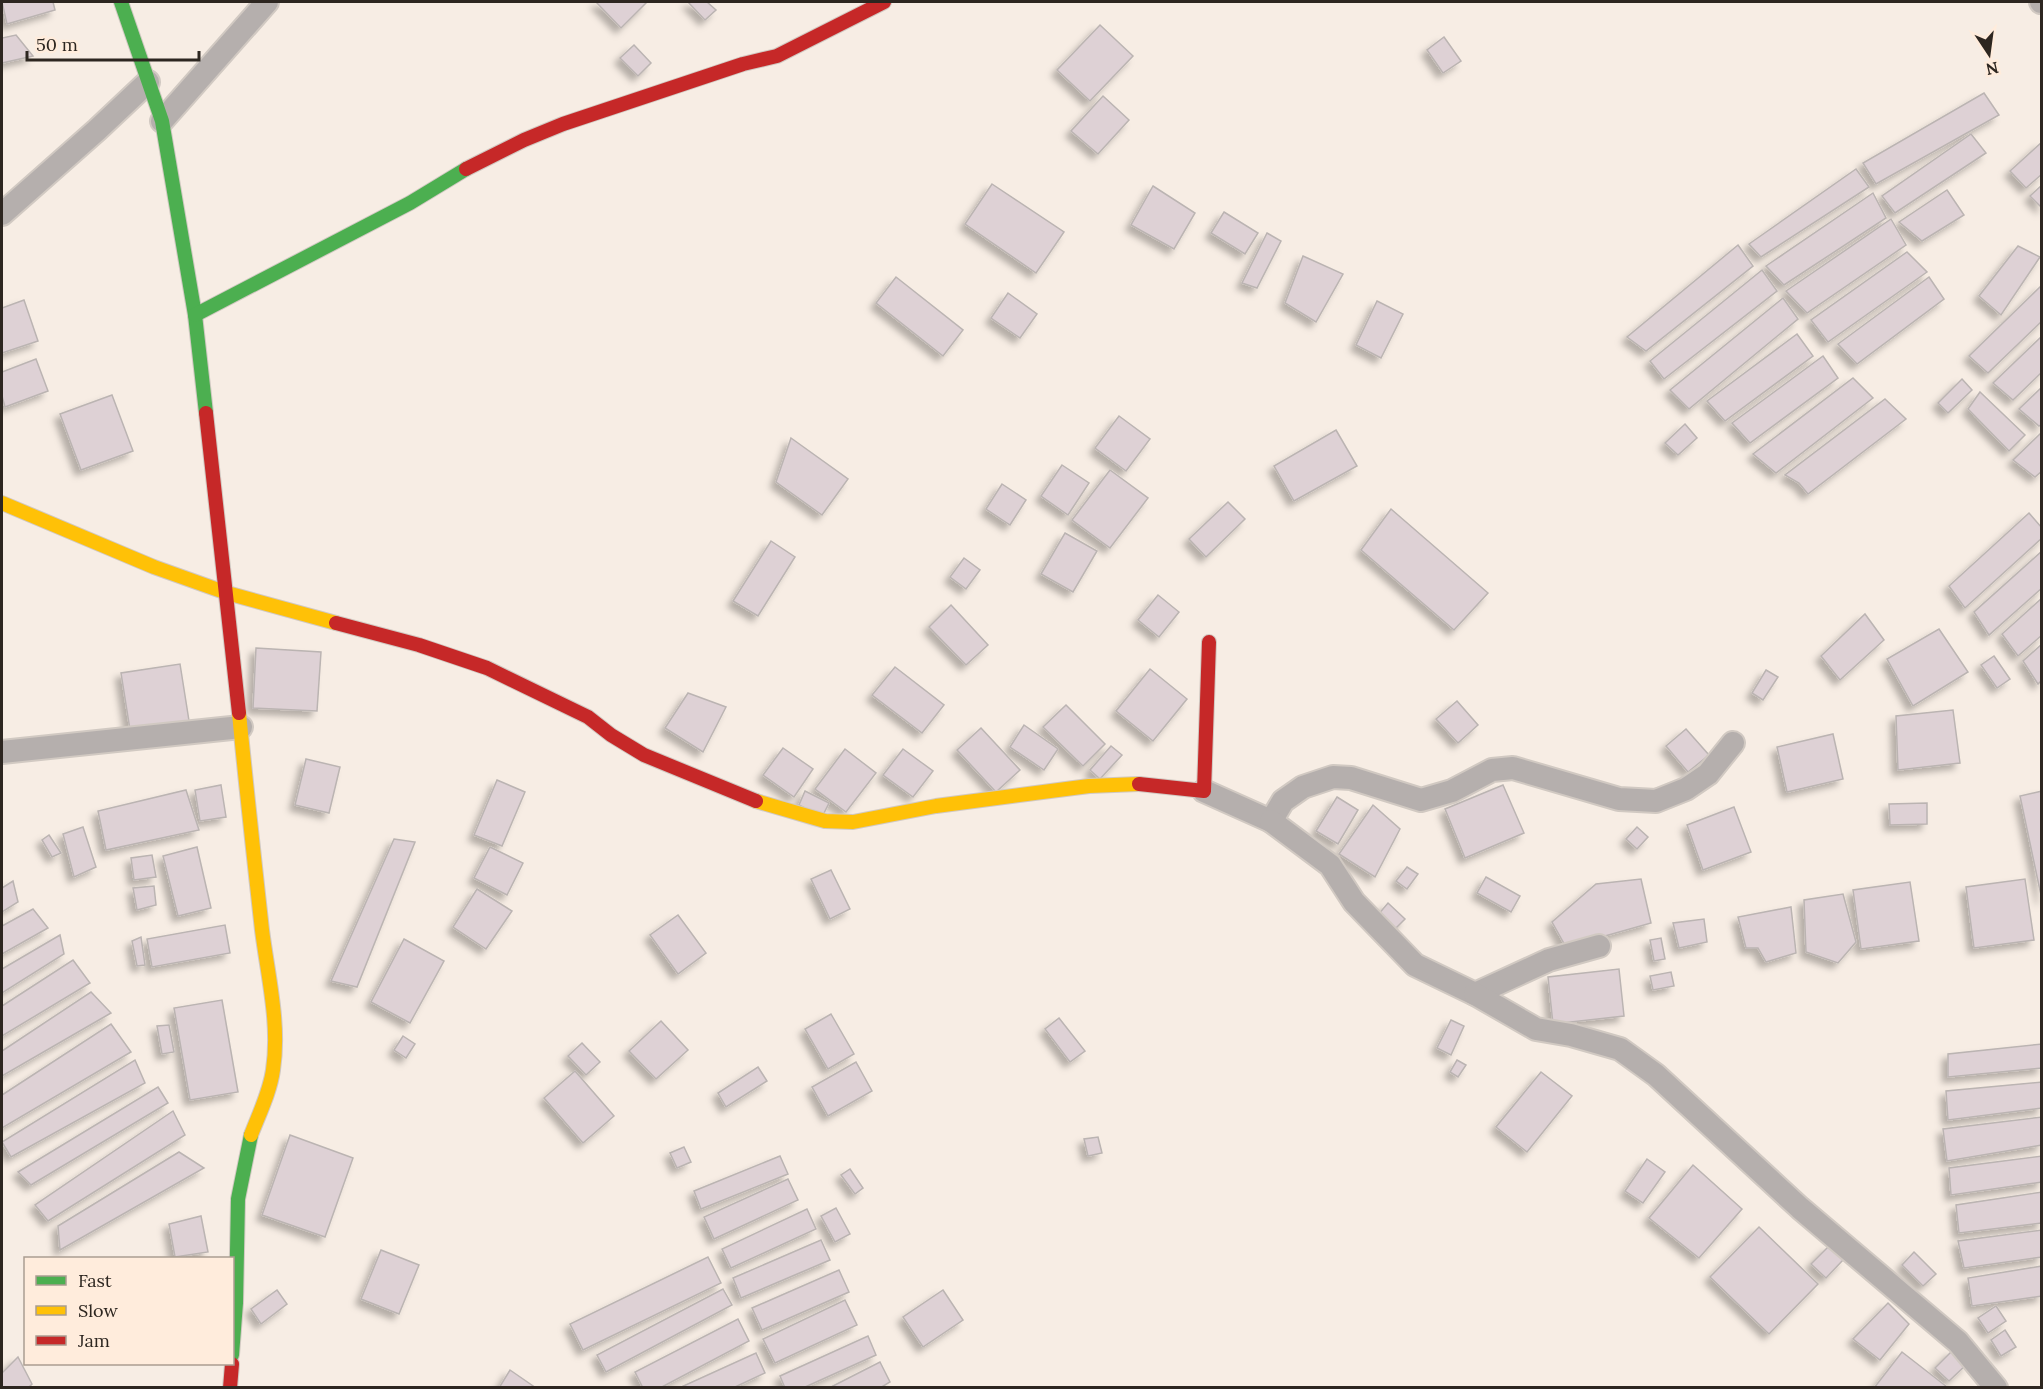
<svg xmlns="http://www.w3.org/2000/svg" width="2043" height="1389" font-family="Lora,serif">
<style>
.building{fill:#ded1d5;stroke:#bbb4b2;stroke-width:1.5;filter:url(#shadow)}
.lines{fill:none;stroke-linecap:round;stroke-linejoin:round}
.street-casing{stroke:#d1c9c2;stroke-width:26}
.fast-casing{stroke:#d1c9c2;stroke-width:16}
.slow-casing{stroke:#d1c9c2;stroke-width:16}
.jam-casing{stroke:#d1c9c2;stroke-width:16}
.street{stroke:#b5afad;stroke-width:22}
.fast{stroke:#4caf50;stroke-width:14}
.slow{stroke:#ffc107;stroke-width:14}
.jam{stroke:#c62828;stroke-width:14}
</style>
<defs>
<filter id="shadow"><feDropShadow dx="-5.5" dy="5.5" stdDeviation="3" flood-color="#0004"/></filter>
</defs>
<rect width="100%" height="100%" fill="#f7ede4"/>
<g class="building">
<polygon points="2,2 53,2 55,10 7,24"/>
<polygon points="596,2 647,2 621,28"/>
<polygon points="688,2 707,2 716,10 705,20"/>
<polygon points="1100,25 1133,56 1090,101 1057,70"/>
<polygon points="16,35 33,56 2,63 2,38"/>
<polygon points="1444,37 1461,61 1443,73 1427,50"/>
<polygon points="634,45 651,63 638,76 620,58"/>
<polygon points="1984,93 1999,115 1876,184 1863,163"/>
<polygon points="1103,96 1129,120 1098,154 1071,131"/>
<polygon points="1971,134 1986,153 1895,213 1882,196"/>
<polygon points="2042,142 2042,174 2026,188 2010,171"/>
<polygon points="1856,169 1869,187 1761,257 1749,244"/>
<polygon points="992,184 1064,232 1036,273 965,224"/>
<polygon points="2042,185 2042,208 2030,196"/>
<polygon points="1153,186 1195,213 1174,249 1131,225"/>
<polygon points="1947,190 1964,215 1922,241 1899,222"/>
<polygon points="1873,193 1886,218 1784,285 1766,266"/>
<polygon points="1224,212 1258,233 1245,254 1211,233"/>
<polygon points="1891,219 1906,245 1807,313 1786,291"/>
<polygon points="1267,233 1281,241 1257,288 1242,283"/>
<polygon points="1738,245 1753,266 1646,351 1627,337"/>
<polygon points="2018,246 2040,257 2001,315 1979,296"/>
<polygon points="1907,252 1927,272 1828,342 1811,320"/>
<polygon points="1303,256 1343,274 1316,322 1285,303"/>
<polygon points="1762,270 1777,291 1664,379 1650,361"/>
<polygon points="896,277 963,330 943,356 876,303"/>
<polygon points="1929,277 1944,299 1857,364 1838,344"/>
<polygon points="2042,285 2042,321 1988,373 1969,356"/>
<polygon points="1008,293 1037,314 1020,338 991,318"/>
<polygon points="1783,298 1798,319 1689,409 1670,390"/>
<polygon points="24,300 38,341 2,353 2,308"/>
<polygon points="1377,301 1403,314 1381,358 1356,345"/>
<polygon points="1797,334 1813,356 1725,421 1707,401"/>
<polygon points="2042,336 2042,372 2013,400 1993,383"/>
<polygon points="1823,356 1838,378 1750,443 1732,423"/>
<polygon points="36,359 48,391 5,407 2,396 2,372"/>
<polygon points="1853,378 1873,398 1776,473 1753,454"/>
<polygon points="1962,379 1972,390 1948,413 1938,403"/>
<polygon points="2042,387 2042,424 2039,426 2019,409"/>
<polygon points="1980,392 2025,435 2009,451 1968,409"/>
<polygon points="112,395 133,451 81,470 60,414"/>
<polygon points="1885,399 1906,419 1808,494 1799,483 1785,475"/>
<polygon points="1119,416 1150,439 1126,471 1095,448"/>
<polygon points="1685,424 1697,438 1678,455 1665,443"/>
<polygon points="1336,430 1357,466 1294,501 1274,466"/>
<polygon points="2042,432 2042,471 2035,477 2013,460"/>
<polygon points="791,438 848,479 822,515 776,482"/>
<polygon points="1062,465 1089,483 1068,515 1041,496"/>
<polygon points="1110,470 1148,498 1110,548 1072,520"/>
<polygon points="1002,484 1026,500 1010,525 986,509"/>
<polygon points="1228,502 1245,519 1206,557 1189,539"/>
<polygon points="1391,509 1488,593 1454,630 1361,550"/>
<polygon points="2029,513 2042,528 2042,538 1965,608 1949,586"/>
<polygon points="1065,533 1097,551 1073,592 1041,574"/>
<polygon points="771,541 795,557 758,616 733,601"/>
<polygon points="2042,551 2042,588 1989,635 1974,612"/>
<polygon points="964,558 980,570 966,589 950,577"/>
<polygon points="1158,595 1179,612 1159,637 1138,620"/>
<polygon points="2042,598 2042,635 2018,656 2002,634"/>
<polygon points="951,605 988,645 966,665 929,627"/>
<polygon points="1865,614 1884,640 1840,680 1821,656"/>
<polygon points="1939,629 1968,672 1913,706 1887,659"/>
<polygon points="2042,644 2042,680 2038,684 2023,661"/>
<polygon points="256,648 321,652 317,711 253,708"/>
<polygon points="1994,656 2010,679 1997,688 1981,665"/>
<polygon points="180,664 190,727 131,736 121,673"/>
<polygon points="895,667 944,705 922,733 872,695"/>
<polygon points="1150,669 1187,699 1153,741 1116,711"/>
<polygon points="1766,670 1778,677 1763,700 1752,693"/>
<polygon points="688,693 726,707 703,752 665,728"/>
<polygon points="1457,701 1478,725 1458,743 1436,719"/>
<polygon points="1066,705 1105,744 1083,766 1043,727"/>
<polygon points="1953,710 1960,763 1898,770 1896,716"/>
<polygon points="1024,725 1058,749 1044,770 1010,747"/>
<polygon points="981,728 1020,770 996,792 957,750"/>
<polygon points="1686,729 1709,755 1688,772 1666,746"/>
<polygon points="1833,734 1843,779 1787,792 1777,747"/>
<polygon points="1111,746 1122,755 1100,779 1090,770"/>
<polygon points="783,748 813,769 794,797 763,775"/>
<polygon points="845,749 876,773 846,812 815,789"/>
<polygon points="903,749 933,771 913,797 883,775"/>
<polygon points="306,759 340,767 329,813 295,805"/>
<polygon points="497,780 525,792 502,846 474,835"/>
<polygon points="221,785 226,817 200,821 195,790"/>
<polygon points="1503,785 1524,833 1465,858 1445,809"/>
<polygon points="186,790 199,830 106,850 98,811"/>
<polygon points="805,791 829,803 822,817 799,805"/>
<polygon points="2042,791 2042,900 2020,796"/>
<polygon points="1337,797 1358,810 1338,844 1316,831"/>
<polygon points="1927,803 1927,824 1890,825 1889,804"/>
<polygon points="1373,805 1400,829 1375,877 1339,854"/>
<polygon points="1734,807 1751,852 1703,870 1687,825"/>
<polygon points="83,827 96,867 74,877 63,834"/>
<polygon points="1637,827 1648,837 1637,849 1626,839"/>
<polygon points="49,835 61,853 52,857 42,840"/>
<polygon points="394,839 415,842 357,987 331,981"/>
<polygon points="197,847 211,908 178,916 163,856"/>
<polygon points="490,847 523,863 507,895 474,878"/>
<polygon points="152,855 156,877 134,880 131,858"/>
<polygon points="1407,867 1418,874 1407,889 1396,881"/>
<polygon points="831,870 850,909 830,919 811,879"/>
<polygon points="1486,877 1520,896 1511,912 1477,893"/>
<polygon points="1641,879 1651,923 1566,947 1552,922 1596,884"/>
<polygon points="2025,879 2034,940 1974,948 1966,887"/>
<polygon points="13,881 18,902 2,912 2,888"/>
<polygon points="1910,882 1919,941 1861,949 1853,890"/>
<polygon points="154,886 156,905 137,910 133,888"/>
<polygon points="477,889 512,911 486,949 453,927"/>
<polygon points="1843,894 1856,942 1838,963 1806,952 1804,900"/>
<polygon points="1388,903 1405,919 1393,931 1377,916"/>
<polygon points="1791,907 1796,953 1766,962 1758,948 1746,948 1738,917"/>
<polygon points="33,909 48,928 2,954 2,926"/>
<polygon points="678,915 706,953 678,974 650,935"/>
<polygon points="1704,919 1707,942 1679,948 1673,923"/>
<polygon points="225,925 230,953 152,967 147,939"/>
<polygon points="60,935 64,954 2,993 2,969"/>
<polygon points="141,937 145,965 137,966 132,941"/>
<polygon points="1661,938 1665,959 1654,961 1650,940"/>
<polygon points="404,939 444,961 410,1023 371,1002"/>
<polygon points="73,960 90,983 2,1036 2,1006"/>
<polygon points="1619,969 1624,1016 1553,1024 1548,977"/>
<polygon points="1671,972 1674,986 1653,990 1650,976"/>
<polygon points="91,992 111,1013 2,1076 2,1051"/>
<polygon points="222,1000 238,1092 190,1100 174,1008"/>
<polygon points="831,1014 854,1054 828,1069 805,1029"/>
<polygon points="1059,1018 1085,1051 1070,1062 1045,1029"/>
<polygon points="1451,1020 1464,1026 1451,1055 1437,1048"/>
<polygon points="661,1021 688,1050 656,1079 629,1051"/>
<polygon points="111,1024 131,1052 2,1128 2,1095"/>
<polygon points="169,1025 174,1052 162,1054 157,1026"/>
<polygon points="403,1036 415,1044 406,1058 394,1050"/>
<polygon points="582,1043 600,1062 586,1075 568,1056"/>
<polygon points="2042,1044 2042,1068 1948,1077 1948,1054"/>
<polygon points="135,1060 145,1083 11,1157 2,1142"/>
<polygon points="1457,1060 1466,1065 1458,1077 1450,1072"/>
<polygon points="856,1062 872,1091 828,1116 812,1087"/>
<polygon points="758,1067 767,1081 726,1107 718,1093"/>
<polygon points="575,1071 614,1116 583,1143 544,1098"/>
<polygon points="1541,1072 1572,1096 1527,1152 1496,1127"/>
<polygon points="2042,1082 2042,1108 1948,1120 1946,1091"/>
<polygon points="158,1087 168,1103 31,1185 18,1172"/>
<polygon points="173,1111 185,1135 48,1221 35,1205"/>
<polygon points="2042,1117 2042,1145 1947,1161 1943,1129"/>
<polygon points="290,1135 353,1158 325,1237 262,1215"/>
<polygon points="1098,1137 1102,1153 1088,1156 1084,1139"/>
<polygon points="684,1147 691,1162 677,1168 670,1153"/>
<polygon points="179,1152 204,1168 60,1250 58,1226"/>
<polygon points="780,1156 788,1174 701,1209 694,1191"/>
<polygon points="2042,1156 2042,1182 1951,1195 1949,1168"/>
<polygon points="1647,1159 1665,1172 1643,1203 1625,1191"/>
<polygon points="1693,1165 1742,1209 1699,1258 1649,1218"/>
<polygon points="850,1169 863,1188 855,1194 841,1175"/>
<polygon points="788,1179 798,1200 714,1239 704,1217"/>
<polygon points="2042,1192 2042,1223 1959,1233 1956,1205"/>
<polygon points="836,1208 850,1234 835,1242 821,1216"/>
<polygon points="807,1209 816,1229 731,1268 722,1249"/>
<polygon points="201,1216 208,1252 175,1257 169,1224"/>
<polygon points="1759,1227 1818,1284 1769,1334 1710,1277"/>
<polygon points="2042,1230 2042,1257 1964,1268 1958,1241"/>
<polygon points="821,1240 830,1260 741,1298 733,1278"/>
<polygon points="1829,1246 1843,1260 1826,1278 1811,1264"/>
<polygon points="381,1250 419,1265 399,1314 361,1299"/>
<polygon points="1914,1252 1936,1274 1923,1286 1902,1265"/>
<polygon points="708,1257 721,1283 583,1350 570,1324"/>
<polygon points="2042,1266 2042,1296 1972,1306 1968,1278"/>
<polygon points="839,1270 849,1292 762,1330 752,1308"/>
<polygon points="723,1289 732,1305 606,1372 597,1355"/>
<polygon points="277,1290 287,1304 261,1324 251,1309"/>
<polygon points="943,1290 963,1320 923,1347 903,1317"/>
<polygon points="845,1300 857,1325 775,1363 763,1339"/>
<polygon points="1888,1303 1909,1324 1880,1360 1853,1339"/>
<polygon points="1996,1306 2006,1321 1988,1333 1978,1318"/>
<polygon points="738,1319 749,1341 660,1388 643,1388 635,1372"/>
<polygon points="2005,1330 2016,1347 2001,1356 1991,1340"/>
<polygon points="868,1336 876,1355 803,1388 785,1388 780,1376"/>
<polygon points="1953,1350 1967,1364 1949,1381 1935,1368"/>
<polygon points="1902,1352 1947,1387 1946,1388 1874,1388"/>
<polygon points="756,1353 765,1373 733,1388 679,1388"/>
<polygon points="18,1357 32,1384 28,1388 2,1388 2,1373"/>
<polygon points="880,1362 890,1382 880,1388 829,1388"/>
<polygon points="510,1370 536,1388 499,1388"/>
</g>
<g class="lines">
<g class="street-casing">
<g id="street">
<polyline points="2041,2 2042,2"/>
<polyline points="162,121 267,2"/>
<polyline points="2,214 97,130 148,82"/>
<polyline points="2,752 241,727"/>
<polyline points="1204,791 1271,821 1283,801 1303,787 1333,777 1351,778 1421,800 1452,791 1492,770 1513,768 1619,799 1656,801 1686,789 1708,774 1733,743"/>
<polyline points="1271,821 1330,865 1354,902 1415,965 1475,994 1549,960 1599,946"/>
<polyline points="1475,994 1536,1029 1571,1035 1620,1049 1656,1075 1800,1208 1958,1342 1996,1388"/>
</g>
</g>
<g class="fast-casing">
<g id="fast">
<polyline points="121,2 162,121 195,315 206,413"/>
<polyline points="195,315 410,203 466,169"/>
<polyline points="232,1355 236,1303 238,1199 251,1135"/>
</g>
</g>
<g class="slow-casing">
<g id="slow">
<polyline points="2,503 154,567 227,593 336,623"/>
<path d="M239 713C246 786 254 858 262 930 268 977 280 1024 273 1070 270 1092 259 1114 251 1135"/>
<polyline points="756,801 825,821 853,822 936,806 1089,786 1139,784"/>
</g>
</g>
<g class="jam-casing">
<g id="jam">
<polyline points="466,169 524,140 563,124 743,64 777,56 884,2"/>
<polyline points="206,413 239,713"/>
<polyline points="336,623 419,645 487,668 588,717 611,735 644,755 756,801"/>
<polyline points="1139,784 1204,791 1209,642"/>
<polyline points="230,1388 232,1364"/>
</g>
</g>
<use href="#street" class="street"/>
<use href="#fast" class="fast"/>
<use href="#slow" class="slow"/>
<use href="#jam" class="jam"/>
</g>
<rect width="2043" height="1389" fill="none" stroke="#2d2620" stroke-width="6"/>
<rect x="24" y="1257" width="210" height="108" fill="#ffecdc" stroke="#ab9d91" stroke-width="1.5"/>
<rect x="36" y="1276" width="30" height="9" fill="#4caf50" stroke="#ab9d91" stroke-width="1.5"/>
<text x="78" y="1287" font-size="18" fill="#2d2620">Fast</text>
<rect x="36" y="1306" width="30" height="9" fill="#ffc107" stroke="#ab9d91" stroke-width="1.5"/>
<text x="78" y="1317" font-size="18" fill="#2d2620">Slow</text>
<rect x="36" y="1336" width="30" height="9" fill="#c62828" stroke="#ab9d91" stroke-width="1.5"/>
<text x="78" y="1347" font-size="18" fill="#2d2620">Jam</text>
<g transform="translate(1989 54) rotate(167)" stroke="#ffecdc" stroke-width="4.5" paint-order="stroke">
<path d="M0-4.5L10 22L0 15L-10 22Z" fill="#2d2620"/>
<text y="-9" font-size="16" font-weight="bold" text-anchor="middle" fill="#2d2620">N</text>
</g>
<path d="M27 51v9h172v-9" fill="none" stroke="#2d2620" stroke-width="3"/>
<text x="36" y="51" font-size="18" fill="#2d2620" stroke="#ffecdc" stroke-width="4.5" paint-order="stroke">50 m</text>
</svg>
